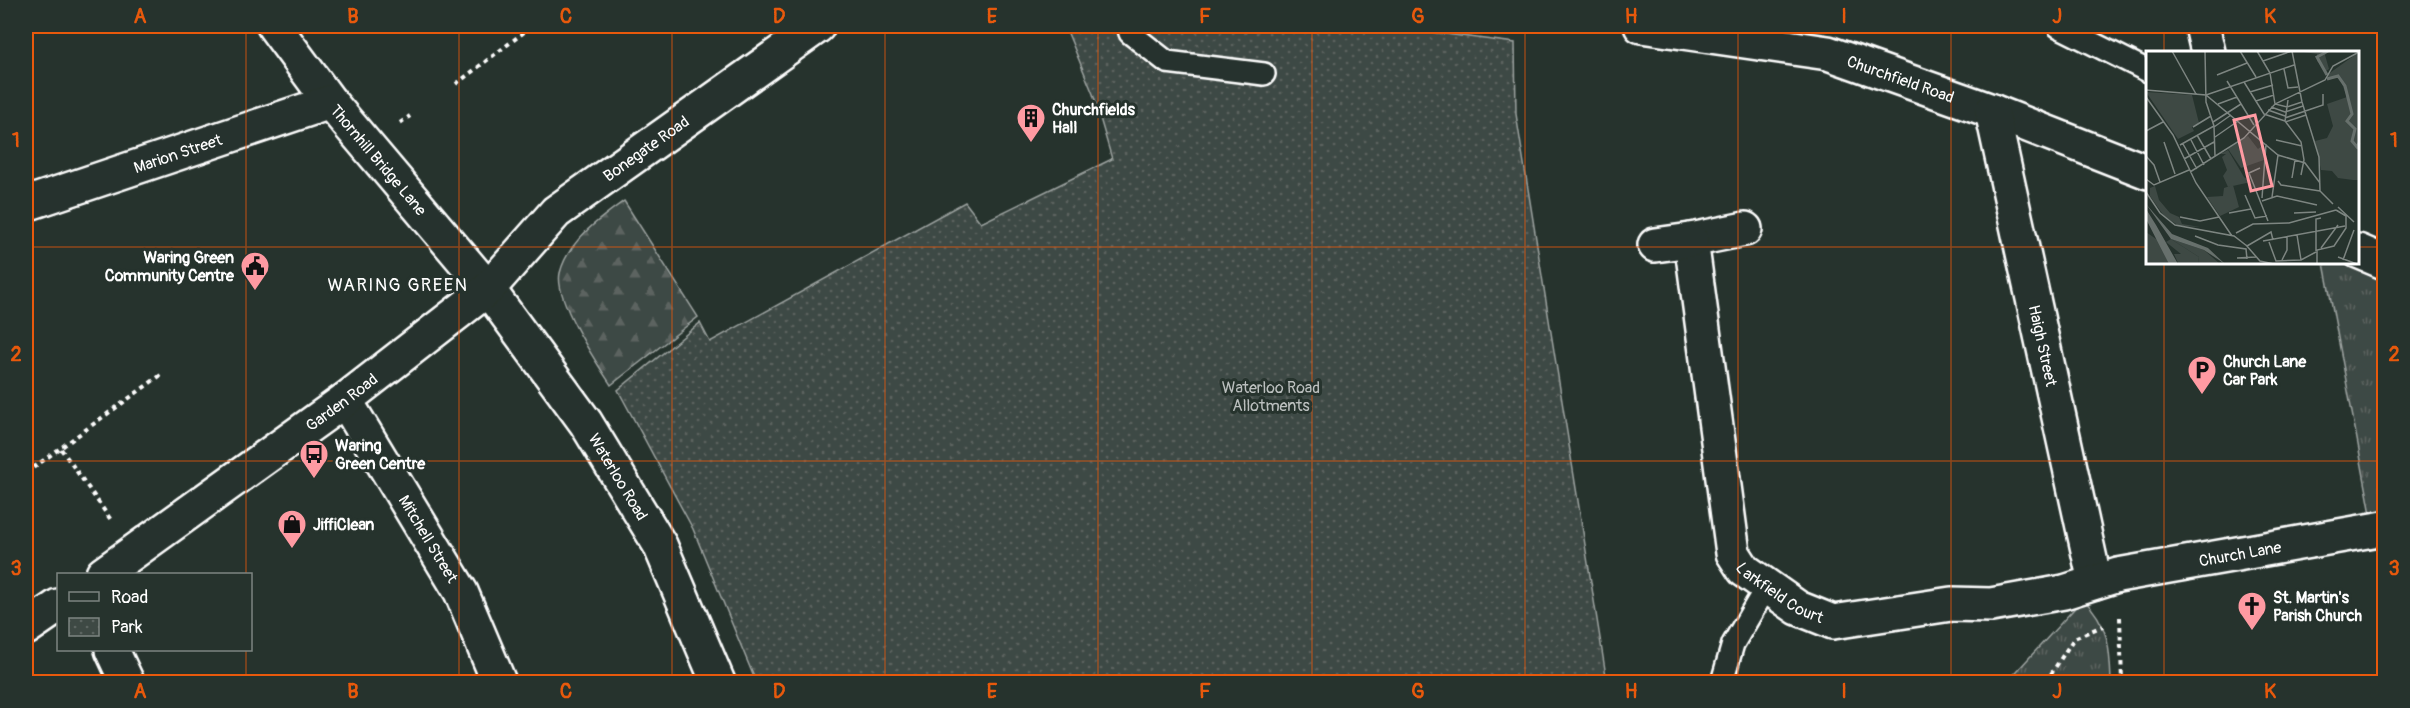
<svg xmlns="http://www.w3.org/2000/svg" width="2410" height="708" font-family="Pangolin,sans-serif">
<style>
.grass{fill:url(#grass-tufts);stroke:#9ea4a2;stroke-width:1.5}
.forest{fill:url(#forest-firs);stroke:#9ea4a2;stroke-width:1.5}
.park{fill:url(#park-dots);stroke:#9ea4a2;stroke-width:1.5}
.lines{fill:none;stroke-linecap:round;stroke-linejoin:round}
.lane-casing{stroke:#fff;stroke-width:26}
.street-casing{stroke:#fff;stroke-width:38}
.path{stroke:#fff;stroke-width:4;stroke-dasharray:4.5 4.5;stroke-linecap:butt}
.lane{stroke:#26332d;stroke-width:21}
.street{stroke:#26332d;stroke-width:33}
.grid{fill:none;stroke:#e8590c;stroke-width:1.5;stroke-opacity:0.55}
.labels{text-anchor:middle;stroke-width:6;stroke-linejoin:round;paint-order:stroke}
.street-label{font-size:16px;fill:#fff;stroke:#26332d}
.poi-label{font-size:16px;font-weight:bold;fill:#fff;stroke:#26332d;text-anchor:start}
.park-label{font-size:16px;fill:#bbbfbe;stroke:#26332d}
.neighbourhood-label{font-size:18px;letter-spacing:1.5px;fill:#fff;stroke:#26332d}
.inset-river{fill:none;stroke:#67706c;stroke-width:3}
.inset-road{fill:none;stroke:#7d8581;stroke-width:1.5}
.view{fill:#ff9aa2;fill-opacity:0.15;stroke:#ff9aa2;stroke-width:3}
.inset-edge{fill:none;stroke:#fff;stroke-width:3}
.neatline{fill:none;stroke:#e8590c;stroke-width:2}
.grid-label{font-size:20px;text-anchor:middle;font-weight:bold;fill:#e8590c}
</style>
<defs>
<pattern id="grass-tufts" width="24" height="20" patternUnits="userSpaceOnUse" patternTransform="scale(1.5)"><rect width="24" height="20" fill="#3e4944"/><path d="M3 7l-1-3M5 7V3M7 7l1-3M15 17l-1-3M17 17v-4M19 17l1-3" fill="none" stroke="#5b6460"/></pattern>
<pattern id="forest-firs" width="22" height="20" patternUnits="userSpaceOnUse" patternTransform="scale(1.5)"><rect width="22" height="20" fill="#3e4944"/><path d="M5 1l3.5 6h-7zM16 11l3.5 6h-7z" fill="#5b6460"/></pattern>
<pattern id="park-dots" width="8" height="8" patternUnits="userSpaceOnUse" patternTransform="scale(1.5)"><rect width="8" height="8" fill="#3e4944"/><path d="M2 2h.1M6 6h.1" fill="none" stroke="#5b6460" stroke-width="1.8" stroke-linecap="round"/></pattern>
</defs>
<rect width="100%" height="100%" fill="#26332d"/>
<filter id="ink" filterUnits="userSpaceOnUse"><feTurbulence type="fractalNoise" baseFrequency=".0167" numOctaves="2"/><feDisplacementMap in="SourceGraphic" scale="12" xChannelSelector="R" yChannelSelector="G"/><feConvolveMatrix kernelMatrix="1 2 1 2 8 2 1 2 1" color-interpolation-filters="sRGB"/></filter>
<g filter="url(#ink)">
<g class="grass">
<polygon points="2384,262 2384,528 2374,530 2324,263"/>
<path d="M2083 599C2109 624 2110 649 2111 682H2007Z"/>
</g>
<path class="forest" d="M624 201 698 317 611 385C596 362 554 299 560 273 568 241 599 219 624 201Z"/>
<polygon class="park" points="1065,26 1384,26 1515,43 1516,114 1607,682 756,682 693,529 618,390 700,323 710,342 965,202 981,223 1112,159 1093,94"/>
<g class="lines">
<g class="lane-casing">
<g id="lane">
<polyline points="1128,26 1130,33 1167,62 1264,74"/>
<polyline points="2058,26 2148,71"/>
<polyline points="1722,682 1733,644 1767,586"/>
</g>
</g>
<g class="street-casing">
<g id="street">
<path id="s1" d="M274 26 330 102 488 289 586 423 660 545 718 682"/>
<path id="s2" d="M1641 26 1828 53 1992 111 2148 172"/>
<polyline points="2202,26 2208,52"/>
<path id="s3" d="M1992 111 2095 582"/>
<path id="s4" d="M26 204 330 102"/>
<path id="s5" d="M1745 229 1691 240 1733 553 1744 570 1798 608 1833 622 1951 604 1991 605 2064 592 2118 575 2384 528"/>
<polyline points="1655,245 1691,240"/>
<polyline points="2358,251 2384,262"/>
<path id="s6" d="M345 400 461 592 499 682"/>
<path id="s7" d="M103 574 345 400 488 289 556 212 818 26"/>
<polyline points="26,628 58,606"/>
<polyline points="112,650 127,682"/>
</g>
</g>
<g class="path">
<polyline points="456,84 532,26"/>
<polyline points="400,123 410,116"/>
<polyline points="61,449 111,520"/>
<polyline points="26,473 161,375"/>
<polyline points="2120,617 2122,682"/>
<polyline points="2046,682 2074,638 2103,626"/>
</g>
<use href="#lane" class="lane"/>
<use href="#street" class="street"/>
</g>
</g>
<path class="grid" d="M246 26V574M459 26V682M672 26V682M885 26V682M1098 26V682M1312 26V682M1525 26V682M1738 26V682M1951 26V682M2164 26V52M26 247H2148M2358 247H2384M2164 262V682M26 461H2384M246 650V682"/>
<defs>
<g id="building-pin" transform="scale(1.5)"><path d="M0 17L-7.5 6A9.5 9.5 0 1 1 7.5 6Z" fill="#ff9aa2" stroke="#26332d"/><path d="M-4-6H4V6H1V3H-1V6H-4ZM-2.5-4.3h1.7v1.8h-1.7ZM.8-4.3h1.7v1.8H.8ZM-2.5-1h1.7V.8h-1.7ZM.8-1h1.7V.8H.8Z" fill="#111"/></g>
<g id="civic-pin" transform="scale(1.5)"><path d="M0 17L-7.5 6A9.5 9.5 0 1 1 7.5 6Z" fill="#ff9aa2" stroke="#26332d"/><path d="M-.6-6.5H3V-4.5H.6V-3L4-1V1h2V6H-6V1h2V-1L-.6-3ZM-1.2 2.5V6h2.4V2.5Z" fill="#111"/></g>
<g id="parking-pin" transform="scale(1.5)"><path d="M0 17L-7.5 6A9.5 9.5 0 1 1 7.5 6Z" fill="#ff9aa2" stroke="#26332d"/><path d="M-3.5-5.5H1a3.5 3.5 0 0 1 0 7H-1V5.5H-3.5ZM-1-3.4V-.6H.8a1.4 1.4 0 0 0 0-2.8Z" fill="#111"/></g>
<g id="bus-pin" transform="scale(1.5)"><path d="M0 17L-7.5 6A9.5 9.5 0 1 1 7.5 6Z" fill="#ff9aa2" stroke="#26332d"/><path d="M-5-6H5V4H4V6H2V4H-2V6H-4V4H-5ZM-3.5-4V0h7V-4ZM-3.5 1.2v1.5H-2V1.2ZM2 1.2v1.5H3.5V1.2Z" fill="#111"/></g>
<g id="shop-pin" transform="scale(1.5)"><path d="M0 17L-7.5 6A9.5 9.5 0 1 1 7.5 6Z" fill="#ff9aa2" stroke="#26332d"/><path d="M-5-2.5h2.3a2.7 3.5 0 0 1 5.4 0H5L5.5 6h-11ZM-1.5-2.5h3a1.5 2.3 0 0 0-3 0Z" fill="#111"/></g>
<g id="church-pin" transform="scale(1.5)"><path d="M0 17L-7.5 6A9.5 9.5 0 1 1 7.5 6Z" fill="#ff9aa2" stroke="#26332d"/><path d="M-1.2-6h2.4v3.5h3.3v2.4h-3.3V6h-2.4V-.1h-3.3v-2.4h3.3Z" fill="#111"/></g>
</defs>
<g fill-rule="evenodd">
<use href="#building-pin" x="1031" y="118"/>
<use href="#civic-pin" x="255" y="266"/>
<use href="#parking-pin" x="2202" y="370"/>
<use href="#bus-pin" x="314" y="454"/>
<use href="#shop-pin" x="292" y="524"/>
<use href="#church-pin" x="2252" y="606"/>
</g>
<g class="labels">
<g class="street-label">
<text dy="6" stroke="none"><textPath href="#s2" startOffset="266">Churchfield Road</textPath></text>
<text dy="6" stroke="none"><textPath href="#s7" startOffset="692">Bonegate Road</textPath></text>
<text dy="6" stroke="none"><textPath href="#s4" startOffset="160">Marion Street</textPath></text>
<text dy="6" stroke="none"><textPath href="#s1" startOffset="170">Thornhill Bridge Lane</textPath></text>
<text dy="6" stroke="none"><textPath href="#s3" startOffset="240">Haigh Street</textPath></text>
<text dy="6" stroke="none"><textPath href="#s7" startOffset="294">Garden Road</textPath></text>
<text dy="6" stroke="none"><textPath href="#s1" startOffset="568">Waterloo Road</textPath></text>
<text dy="6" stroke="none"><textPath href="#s6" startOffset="162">Mitchell Street</textPath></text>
<text dy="6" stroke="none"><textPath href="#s5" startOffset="909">Church Lane</textPath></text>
<text dy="6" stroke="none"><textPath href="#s5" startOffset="434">Larkfield Court</textPath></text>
</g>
<g class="poi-label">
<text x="1052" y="115">Churchfields<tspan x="1052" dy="18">Hall</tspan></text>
<text x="234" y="263" text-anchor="end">Waring Green<tspan x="234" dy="18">Community Centre</tspan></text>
<text x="2223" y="367">Church Lane<tspan x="2223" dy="18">Car Park</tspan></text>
<text x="335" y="451">Waring<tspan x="335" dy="18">Green Centre</tspan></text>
<text x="313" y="530">JiffiClean</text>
<text x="2273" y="603">St. Martin's<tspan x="2273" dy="18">Parish Church</tspan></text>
</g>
<g class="park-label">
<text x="1271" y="393">Waterloo Road<tspan x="1271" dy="18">Allotments</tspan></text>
</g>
<g class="neighbourhood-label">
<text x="398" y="291">WARING GREEN</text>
</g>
</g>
<g transform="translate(2146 51)">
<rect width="213" height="213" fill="#26332d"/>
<path d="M151 0H182L179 4 183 18 180 20 171 10V3ZM82 99 98 126 105 131 82 136 77 125 81 119 76 106 80 103H74ZM0 181 13 190 23 213H0ZM25 188 53 206 52 213 32 212 28 203H35L20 191Z" fill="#3e4944"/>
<path d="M9 135 13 149 24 162 33 166 36 173 54 176 33 175 18 165 4 145V137ZM25 188 58 199 74 213 52 212 53 206Z" fill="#3e4944"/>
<path d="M213 1V129H207L192 127 186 120 175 119 169 90 181 87 187 75 181 53 201 46 193 25 182 29 181 24ZM0 41 46 44 53 72 46 76 48 80 32 88ZM102 85 112 98 117 94 118 109 95 117 82 98ZM87 134 93 156 74 165 61 146 77 145 78 137Z" fill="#3e4944"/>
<path d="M0 153 26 183 62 197 79 213 58 199 25 188ZM0 158 10 174 32 213H23L0 168Z" fill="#67706c"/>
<path class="inset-river" d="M181 24 171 6 182 0M181 28 192 25 199 35 206 63 201 70 209 78 206 90 211 96 213 92"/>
<path class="inset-road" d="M26 0 50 43M59 0 60 51 68 75 69 105M94 0 110 26M111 0 124 22 129 53 141 56 156 51M146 0 156 51 173 106 174 140 187 153M117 10 146 0M138 18 142 37 152 36M71 24 101 12M81 30 108 74M98 31 118 63 139 70M0 39 60 44 132 104 159 112 174 132M104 41 127 34M60 44 148 14M0 46 27 84 50 132 86 185M142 49 139 70 155 91 158 109 155 124M110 50 128 44M72 53 91 46M125 56 139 61 157 55M122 59 139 65M139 67 177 54V43M67 71 95 53M139 71 160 64M47 76 65 65M68 76 85 64M0 80 17 71M51 84 65 108M69 86 92 70M45 89 58 114M130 89 156 95M18 91 29 123M37 93 51 118M34 94 68 75M0 105 8 114 14 131M38 108 68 91M114 117 103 122 122 170M44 121 98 87 129 53 179 29 187 15 213 1M146 127 149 109M0 128 8 134 43 119M132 130 135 134 174 140M0 141 14 162 29 174 88 185 101 195M99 144 109 167 121 165M126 146 132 104M116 147 120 93M116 150 131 145 171 154M192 156 208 171M83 162 105 158M148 162 170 161M34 166 54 170 73 166M90 182 107 173 143 172 190 159M151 184 155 209M49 185 72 194 100 198 101 208M117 190 199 175M123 191 130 210 155 209 170 201M100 194 114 210 128 213M101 195 125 181 127 189M175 197 192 174M170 200V168L175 167M192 206 211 213M91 207 110 206M136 209 141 199V186M197 209 208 179M171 213V199L188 195 200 177V165L190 159"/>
<path class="view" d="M109 64 126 135 105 140 88 69Z"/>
<rect width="213" height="213" class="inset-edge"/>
</g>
<rect width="2410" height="708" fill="none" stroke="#26332d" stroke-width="66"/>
<rect x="57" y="573" width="195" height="78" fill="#26332d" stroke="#7d8581" stroke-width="1.5"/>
<rect x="69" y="592" width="30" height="9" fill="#26332d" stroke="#7d8581" stroke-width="1.5"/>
<text x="111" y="603" font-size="18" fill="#ffffff">Road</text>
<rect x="69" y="618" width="30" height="18" fill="url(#park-dots)" stroke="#7d8581" stroke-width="1.5"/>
<text x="111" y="633" font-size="18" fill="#ffffff">Park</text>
<rect x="33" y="33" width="2344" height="642" class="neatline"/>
<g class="grid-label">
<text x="140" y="23">A</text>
<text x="353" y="23">B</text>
<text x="566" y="23">C</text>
<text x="779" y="23">D</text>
<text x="992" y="23">E</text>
<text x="1205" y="23">F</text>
<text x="1418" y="23">G</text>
<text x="1631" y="23">H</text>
<text x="1844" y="23">I</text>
<text x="2057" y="23">J</text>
<text x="2270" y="23">K</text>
<text x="16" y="147">1</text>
<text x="2394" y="147">1</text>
<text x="16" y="361">2</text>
<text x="2394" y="361">2</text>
<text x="16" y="575">3</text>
<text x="2394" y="575">3</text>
<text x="140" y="698">A</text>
<text x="353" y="698">B</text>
<text x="566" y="698">C</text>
<text x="779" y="698">D</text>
<text x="992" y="698">E</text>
<text x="1205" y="698">F</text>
<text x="1418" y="698">G</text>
<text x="1631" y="698">H</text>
<text x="1844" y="698">I</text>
<text x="2057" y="698">J</text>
<text x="2270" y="698">K</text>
</g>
</svg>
